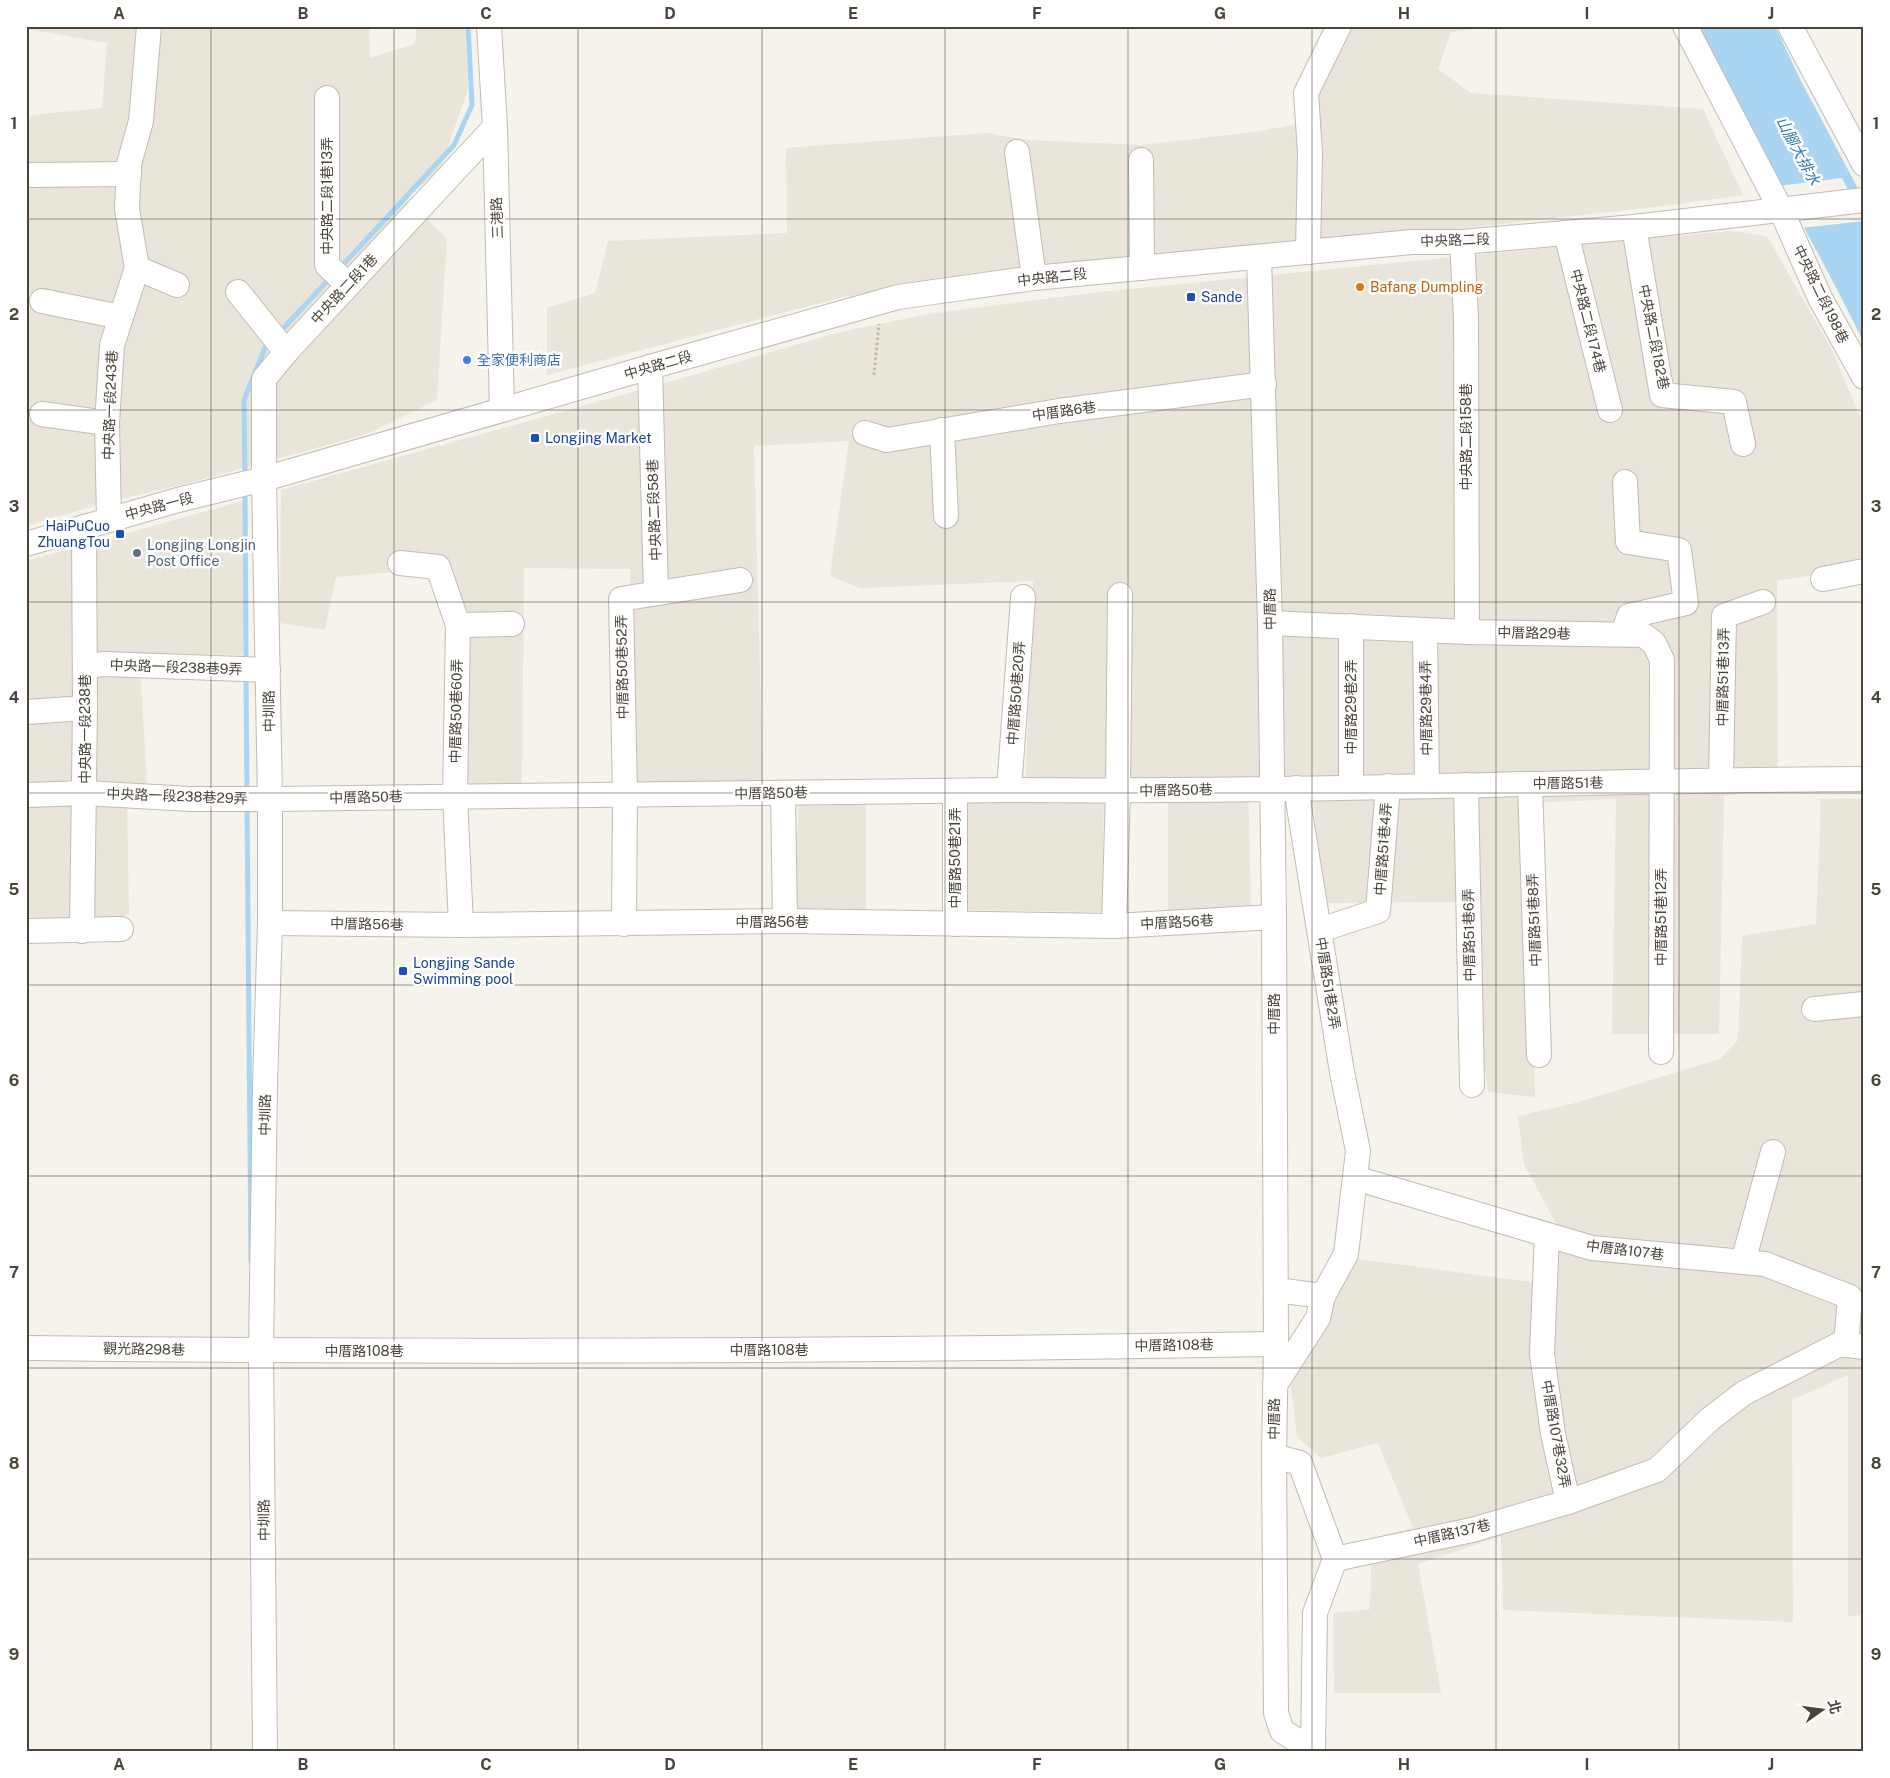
<svg xmlns="http://www.w3.org/2000/svg" width="1890" height="1778" font-family="'Public Sans','Noto Sans TC',sans-serif">
<style>
.residential{fill:#eae5da}
.water{fill:#a9d4f2}
.pier{fill:#f6f3ec}
.lines{fill:none;stroke-linecap:round;stroke-linejoin:round}
.stream{stroke:#a9d4f2;stroke-width:5}
.minor-casing{stroke:#c2bbae;stroke-width:26}
.path{stroke:#c4b79f;stroke-width:3;stroke-dasharray:2.5 2.5;stroke-linecap:butt}
.minor{stroke:#fff;stroke-width:24}
.grid{fill:none;stroke:#4b4439;stroke-width:1;stroke-opacity:0.55}
.food-dot{fill:#e8710a;stroke:#fff;stroke-width:2}
.transit-dot{fill:#1a4fb4;stroke:#fff;stroke-width:2}
.shop-dot{fill:#3f7fe0;stroke:#fff;stroke-width:2}
.service-dot{fill:#5c6f8a;stroke:#fff;stroke-width:2}
.labels{text-anchor:middle;stroke-width:5;stroke-linejoin:round;paint-order:stroke}
.street-label{font-size:14px;fill:#4b4439;stroke:#fff}
.food-label{font-size:14px;fill:#c56008;stroke:#fff;text-anchor:start}
.transit-label{font-size:14px;fill:#164399;stroke:#fff;text-anchor:start}
.shop-label{font-size:14px;fill:#366cbe;stroke:#fff;text-anchor:start}
.service-label{font-size:14px;fill:#4e5e75;stroke:#fff;text-anchor:start}
.water-label{font-size:15px;font-style:italic;fill:#2e7ab2;stroke:#fff}
.neatline{fill:none;stroke:#4b4439;stroke-width:2}
.grid-label{font-size:16px;text-anchor:middle;font-weight:bold;fill:#4b4439}
</style>
<rect width="100%" height="100%" fill="#f6f3ec"/>
<g class="residential">
<polygon points="26,26 369,26 370,58 415,44 417,26 465,26 468,89 440,170 405,199 447,238 437,400 367,434 189,483 104,503 26,526 26,122 32,115 102,108 107,43 26,29"/>
<polygon points="1336,26 1492,26 1451,32 1438,69 1471,93 1703,109 1743,195 1672,205 1428,232 1036,271 843,297 547,375 547,308 595,293 608,241 787,233 786,148 987,133 1029,140 1141,145 1255,132 1308,122"/>
<polygon points="1732,231 1767,236 1832,350 1864,426 1864,567 1777,581 1778,770 1772,790 1724,796 1719,1034 1612,1034 1616,799 1531,803 1535,1097 1488,1092 1460,902 1323,903 1311,776 1248,776 1251,911 1168,912 1168,782 1104,780 1102,912 964,910 966,803 1025,797 1033,581 860,588 830,576 849,441 754,446 763,787 866,785 866,909 794,908 799,802 741,786 630,782 630,569 524,568 522,787 448,786 450,577 413,570 336,577 325,630 280,623 281,490 686,377 840,332 928,314 1101,292 1596,243"/>
<polygon points="243,501 243,655 139,653 148,798 127,801 129,913 122,919 26,917 26,561"/>
<polygon points="1821,799 1864,799 1864,1615 1848,1616 1848,1375 1792,1400 1793,1622 1503,1610 1501,1536 1418,1564 1441,1693 1334,1693 1333,1613 1370,1609 1372,1538 1413,1528 1378,1443 1321,1458 1297,1437 1290,1381 1350,1258 1554,1285 1556,1224 1524,1164 1518,1116 1575,1103 1720,1059 1738,1040 1742,936 1816,924"/>
</g>
<path class="water" d="M1699 26H1775L1800 79 1864 200V343C1812 236 1749 134 1699 26Z"/>
<polygon class="pier" points="1842,178 1864,221 1801,228 1779,186"/>
<g class="lines">
<g class="stream">
<polyline points="339,269 454,145 472,105 468,26"/>
<polyline points="279,333 331,277"/>
<polyline points="245,476 244,400 265,348 270,343"/>
<polyline points="245,490 246,664"/>
<polyline points="246,675 247,794"/>
<polyline points="247,805 251,1261"/>
</g>
<g class="minor-casing">
<g id="minor">
<polyline points="489,26 495,127 502,410"/>
<polyline points="1685,26 1781,210 1820,298 1864,377"/>
<polyline points="1790,26 1864,164"/>
<polyline points="327,98 327,265 348,285"/>
<polyline points="1017,152 1034,278"/>
<polyline points="1141,160 1142,268"/>
<polyline points="26,175 129,174"/>
<polyline points="1634,227 1662,395 1734,402 1743,444"/>
<polyline points="1566,233 1610,410"/>
<polyline points="1462,242 1466,318 1467,632"/>
<polyline points="1308,252 1310,153 1306,93 1339,26"/>
<polyline points="1259,257 1270,623 1274,917 1276,1344 1274,1456 1276,1713 1282,1731 1313,1750"/>
<polyline points="137,268 177,285"/>
<polyline points="238,292 286,352"/>
<polyline points="42,301 121,317"/>
<polyline points="650,367 656,593"/>
<polyline points="42,414 107,423"/>
<polyline points="942,430 946,516"/>
<polyline points="865,433 887,440 1059,411 1264,384"/>
<polyline points="109,520 107,423 112,345 137,268 127,209 129,164 141,121 149,26"/>
<polyline points="26,544 178,500 264,479 650,367 898,297 1034,278 1412,242 1462,242 1634,227 1864,200"/>
<polyline points="400,563 438,567 458,625 512,624"/>
<polyline points="1823,579 1864,571"/>
<polyline points="1270,623 1467,632 1643,635 1654,643 1662,660 1661,1052"/>
<polyline points="458,625 455,796 461,925"/>
<polyline points="1351,626 1351,787"/>
<polyline points="1425,630 1427,786"/>
<polyline points="1623,634 1629,616 1686,603 1679,550 1628,542 1625,482"/>
<polyline points="85,666 104,664 268,670"/>
<polyline points="26,712 85,708"/>
<polyline points="1721,780 1724,616 1763,602"/>
<polyline points="1530,784 1539,1055"/>
<polyline points="1466,785 1472,1085"/>
<polyline points="1009,790 1023,597"/>
<polyline points="783,793 785,921"/>
<path d="M26 795 85 793 190 799H270L1009 790C1294 793 1579 780 1864 779"/>
<polyline points="270,923 461,925 785,921 1114,926 1274,917"/>
<polyline points="624,924 625,795 621,599 740,580"/>
<polyline points="955,924 955,791"/>
<polyline points="1114,926 1118,791 1120,595"/>
<polyline points="1320,930 1378,911 1388,786"/>
<polyline points="26,931 121,929"/>
<polyline points="82,931 85,708 84,527"/>
<polyline points="1814,1009 1864,1004"/>
<polyline points="1355,1178 1592,1248 1765,1264 1850,1297 1846,1345"/>
<polyline points="1547,1235 1542,1354 1553,1434 1568,1502"/>
<polyline points="1743,1262 1773,1152"/>
<polyline points="1276,1290 1323,1296"/>
<path d="M26 1348C443 1353 860 1351 1276 1344"/>
<polyline points="1275,1385 1318,1318 1323,1296 1346,1254 1358,1151 1342,1072 1296,788"/>
<polyline points="1274,1456 1300,1463 1335,1559 1315,1613 1313,1752"/>
<polyline points="1335,1559 1472,1530 1568,1502 1657,1470 1710,1419 1744,1393 1840,1344 1864,1347"/>
<polyline points="265,1752 261,1351 265,1085 270,923 270,799 264,479 264,379 286,352 495,127"/>
</g>
</g>
<polyline class="path" points="874,375 879,324"/>
<use href="#minor" class="minor"/>
</g>
<path class="grid" d="M211 26V1752M394 26V1752M578 26V1752M762 26V1752M945 26V1752M1128 26V1752M1312 26V1752M1496 26V1752M1679 26V1752M26 219H1864M26 410H1864M26 602H1864M26 793H1864M26 985H1864M26 1176H1864M26 1368H1864M26 1559H1864"/>
<circle class="food-dot" cx="1360" cy="287" r="5"/>
<g class="transit-dot">
<rect x="1186" y="292" width="10" height="10" rx="2.5"/>
<rect x="530" y="433" width="10" height="10" rx="2.5"/>
<rect x="115" y="529" width="10" height="10" rx="2.5"/>
<rect x="398" y="966" width="10" height="10" rx="2.5"/>
</g>
<circle class="shop-dot" cx="467" cy="360" r="5"/>
<circle class="service-dot" cx="137" cy="553" r="5"/>
<g class="labels">
<g class="street-label">
<text transform="translate(327 196) rotate(-90)" y="5">中央路二段1巷13弄</text>
<text transform="translate(497 218) rotate(-92)" y="5">三港路</text>
<text transform="translate(1455 240) rotate(-2)" y="5">中央路二段</text>
<text transform="translate(1052 277) rotate(-6)" y="5">中央路二段</text>
<text transform="translate(344 289) rotate(-47)" y="5">中央路二段1巷</text>
<text transform="translate(1821 294) rotate(64)" y="5">中央路二段198巷</text>
<text transform="translate(1588 321) rotate(76)" y="5">中央路二段174巷</text>
<text transform="translate(1654 337) rotate(79)" y="5">中央路二段182巷</text>
<text transform="translate(658 365) rotate(-16)" y="5">中央路二段</text>
<text transform="translate(110 405) rotate(-88)" y="5">中央路一段243巷</text>
<text transform="translate(1064 411) rotate(-8)" y="5">中厝路6巷</text>
<text transform="translate(1466 437) rotate(-90)" y="5">中央路二段158巷</text>
<text transform="translate(159 506) rotate(-15)" y="5">中央路一段</text>
<text transform="translate(654 510) rotate(-92)" y="5">中央路二段58巷</text>
<text transform="translate(1270 609) rotate(-91)" y="5">中厝路</text>
<text transform="translate(1534 633) rotate(1)" y="5">中厝路29巷</text>
<text transform="translate(176 667) rotate(2)" y="5">中央路一段238巷9弄</text>
<text transform="translate(622 667) rotate(-91)" y="5">中厝路50巷52弄</text>
<text transform="translate(1723 677) rotate(-89)" y="5">中厝路51巷13弄</text>
<text transform="translate(1016 693) rotate(-86)" y="5">中厝路50巷20弄</text>
<text transform="translate(1351 707) rotate(-90)" y="5">中厝路29巷2弄</text>
<text transform="translate(1426 708) rotate(-91)" y="5">中厝路29巷4弄</text>
<text transform="translate(269 711) rotate(-91)" y="5">中圳路</text>
<text transform="translate(456 711) rotate(-89)" y="5">中厝路50巷60弄</text>
<text transform="translate(85 729) rotate(-90)" y="5">中央路一段238巷</text>
<text transform="translate(1568 783) rotate(-1)" y="5">中厝路51巷</text>
<text transform="translate(1176 790) rotate(-1)" y="5">中厝路50巷</text>
<text transform="translate(771 793) rotate(-1)" y="5">中厝路50巷</text>
<text transform="translate(177 796) rotate(2)" y="5">中央路一段238巷29弄</text>
<text transform="translate(366 797) rotate(-1)" y="5">中厝路50巷</text>
<text transform="translate(1383 849) rotate(-86)" y="5">中厝路51巷4弄</text>
<text transform="translate(955 858) rotate(-90)" y="5">中厝路50巷21弄</text>
<text transform="translate(1661 917) rotate(-90)" y="5">中厝路51巷12弄</text>
<text transform="translate(1534 920) rotate(-92)" y="5">中厝路51巷8弄</text>
<text x="772" y="927">中厝路56巷</text>
<text transform="translate(1177 922) rotate(-3)" y="5">中厝路56巷</text>
<text transform="translate(367 924) rotate(1)" y="5">中厝路56巷</text>
<text transform="translate(1469 935) rotate(-91)" y="5">中厝路51巷6弄</text>
<text transform="translate(1328 983) rotate(81)" y="5">中厝路51巷2弄</text>
<text transform="translate(1274 1014) rotate(-90)" y="5">中厝路</text>
<text transform="translate(265 1115) rotate(-89)" y="5">中圳路</text>
<text transform="translate(1625 1250) rotate(7)" y="5">中厝路107巷</text>
<text transform="translate(1174 1345) rotate(-1)" y="5">中厝路108巷</text>
<text transform="translate(144 1349) rotate(1)" y="5">觀光路298巷</text>
<text x="769" y="1355">中厝路108巷</text>
<text x="364" y="1356">中厝路108巷</text>
<text transform="translate(1274 1419) rotate(-89)" y="5">中厝路</text>
<text transform="translate(1556 1434) rotate(80)" y="5">中厝路107巷32弄</text>
<text transform="translate(264 1520) rotate(-91)" y="5">中圳路</text>
<text transform="translate(1452 1533) rotate(-13)" y="5">中厝路137巷</text>
</g>
<g class="food-label">
<text x="1370" y="292">Bafang Dumpling</text>
</g>
<g class="transit-label">
<text x="1201" y="302">Sande</text>
<text x="545" y="443">Longjing Market</text>
<text x="110" y="531" text-anchor="end">HaiPuCuo<tspan x="110" dy="16">ZhuangTou</tspan></text>
<text x="413" y="968">Longjing Sande<tspan x="413" dy="16">Swimming pool</tspan></text>
</g>
<g class="shop-label">
<text x="477" y="365">全家便利商店</text>
</g>
<g class="service-label">
<text x="147" y="550">Longjing Longjin<tspan x="147" dy="16">Post Office</tspan></text>
</g>
<g class="water-label">
<text transform="translate(1798 151) rotate(62)" y="5">山腳大排水</text>
</g>
</g>
<rect width="1890" height="1778" fill="none" stroke="#ffffff" stroke-width="55"/>
<g transform="translate(1822 1710) rotate(76)" stroke="#ffffff" stroke-width="4" paint-order="stroke">
<path d="M0-4L9 19L0 12L-9 19Z" fill="#4b4439"/>
<text y="-8" font-size="14" font-weight="bold" text-anchor="middle" fill="#4b4439">北</text>
</g>
<rect x="28" y="28" width="1834" height="1722" class="neatline"/>
<g class="grid-label">
<text x="119" y="19">A</text>
<text x="303" y="19">B</text>
<text x="486" y="19">C</text>
<text x="670" y="19">D</text>
<text x="853" y="19">E</text>
<text x="1037" y="19">F</text>
<text x="1220" y="19">G</text>
<text x="1404" y="19">H</text>
<text x="1587" y="19">I</text>
<text x="1771" y="19">J</text>
<text x="14" y="129">1</text>
<text x="1876" y="129">1</text>
<text x="14" y="320">2</text>
<text x="1876" y="320">2</text>
<text x="14" y="512">3</text>
<text x="1876" y="512">3</text>
<text x="14" y="703">4</text>
<text x="1876" y="703">4</text>
<text x="14" y="895">5</text>
<text x="1876" y="895">5</text>
<text x="14" y="1086">6</text>
<text x="1876" y="1086">6</text>
<text x="14" y="1278">7</text>
<text x="1876" y="1278">7</text>
<text x="14" y="1469">8</text>
<text x="1876" y="1469">8</text>
<text x="14" y="1660">9</text>
<text x="1876" y="1660">9</text>
<text x="119" y="1770">A</text>
<text x="303" y="1770">B</text>
<text x="486" y="1770">C</text>
<text x="670" y="1770">D</text>
<text x="853" y="1770">E</text>
<text x="1037" y="1770">F</text>
<text x="1220" y="1770">G</text>
<text x="1404" y="1770">H</text>
<text x="1587" y="1770">I</text>
<text x="1771" y="1770">J</text>
</g>
</svg>
